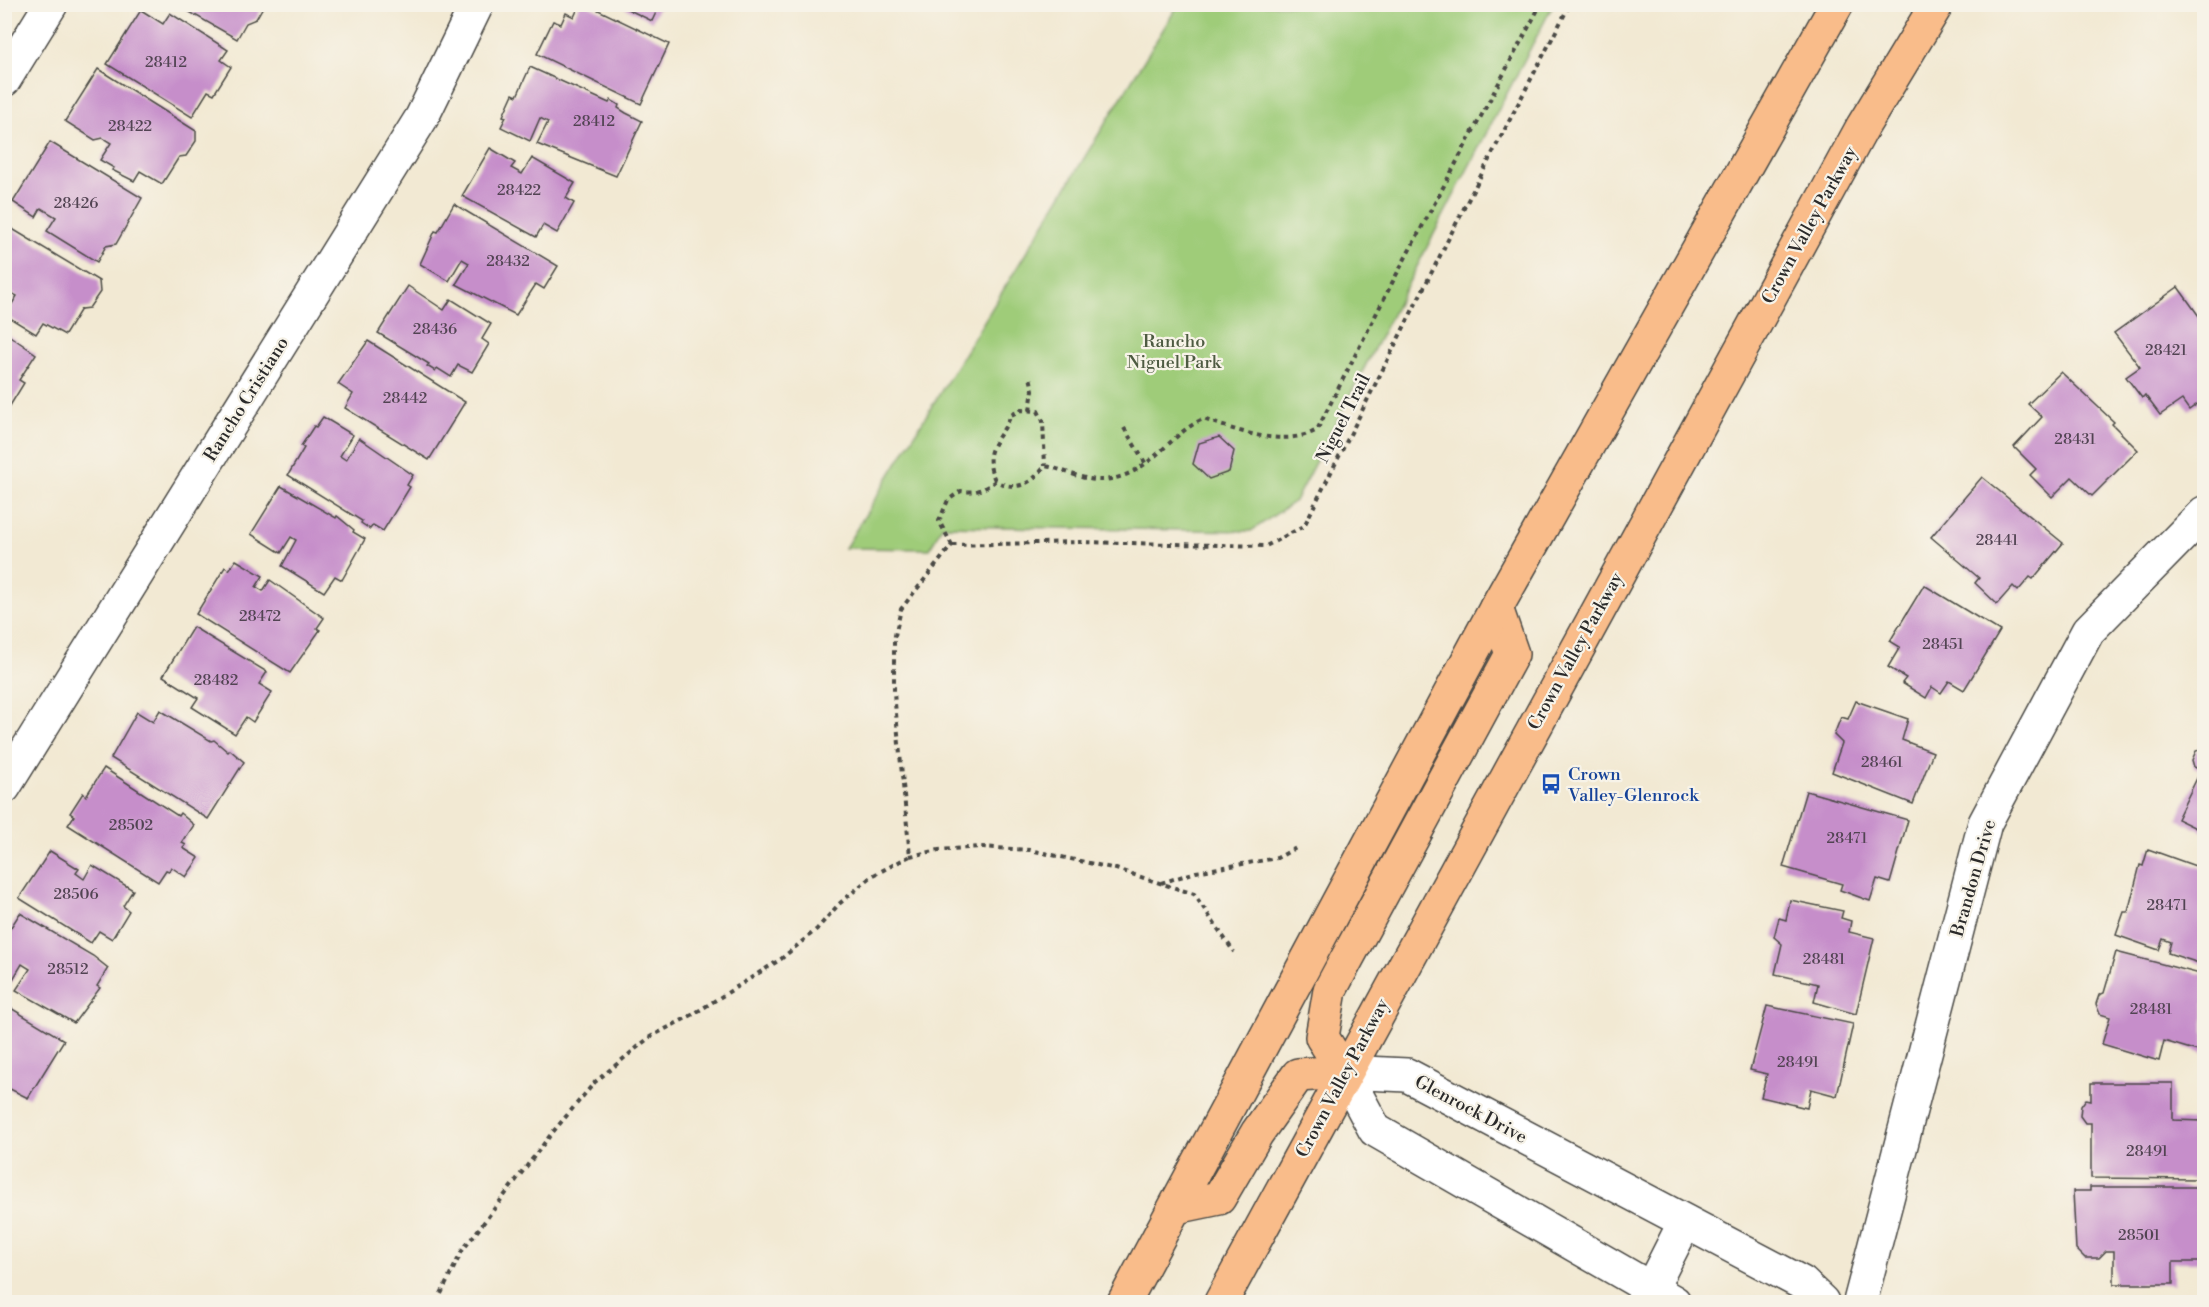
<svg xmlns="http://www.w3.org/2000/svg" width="2209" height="1307" font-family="'Libre Bodoni',serif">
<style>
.green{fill:#9fcc79;stroke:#657c52;stroke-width:1.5}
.building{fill:#c68eca}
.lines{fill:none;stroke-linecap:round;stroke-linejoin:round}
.minor-casing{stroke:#494844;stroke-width:36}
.primary-casing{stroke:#494844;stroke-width:36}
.path{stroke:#494844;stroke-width:4;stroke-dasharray:4.5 4.5;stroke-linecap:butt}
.minor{stroke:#fff;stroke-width:33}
.primary{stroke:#f9bc8a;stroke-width:33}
.labels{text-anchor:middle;stroke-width:4.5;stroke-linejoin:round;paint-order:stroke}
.number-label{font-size:15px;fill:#524453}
.street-label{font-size:18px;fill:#2b2b2b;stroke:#f7f3e8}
.park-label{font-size:18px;fill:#4e5b42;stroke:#f7f3e8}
.transit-label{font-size:18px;fill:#164399;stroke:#f7f3e8;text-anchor:start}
</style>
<rect width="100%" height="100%" fill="#f7f3e8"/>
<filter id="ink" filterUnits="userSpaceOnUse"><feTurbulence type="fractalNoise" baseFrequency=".0167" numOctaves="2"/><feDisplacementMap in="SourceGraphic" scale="12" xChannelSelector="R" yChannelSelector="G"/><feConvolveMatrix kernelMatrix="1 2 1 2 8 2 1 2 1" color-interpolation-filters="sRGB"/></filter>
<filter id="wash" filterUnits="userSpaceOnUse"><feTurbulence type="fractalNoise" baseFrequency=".008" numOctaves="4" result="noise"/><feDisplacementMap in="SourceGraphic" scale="24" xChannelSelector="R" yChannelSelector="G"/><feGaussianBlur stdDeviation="1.35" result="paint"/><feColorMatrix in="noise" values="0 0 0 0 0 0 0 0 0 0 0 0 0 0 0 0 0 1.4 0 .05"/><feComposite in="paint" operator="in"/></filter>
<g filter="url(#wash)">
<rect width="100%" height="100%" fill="#f2e9d3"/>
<polygon class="green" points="1178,5 1553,5 1295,501 1251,531 942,526 930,549 845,548"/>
<g id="blocks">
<g class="building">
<polygon points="580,4 586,4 669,44 641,104 537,54 553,21 561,24 566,13 574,17"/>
<polygon points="617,4 660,4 652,21"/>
<polygon points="189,5 264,5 256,19 246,23 237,39 186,10"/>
<polygon points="141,10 163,24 170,13 228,50 221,60 231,67 214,94 208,91 192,117 107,64"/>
<polygon points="530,67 609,103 611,100 619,105 618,108 626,113 642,121 616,176 537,144 548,122 540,118 530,141 501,127 506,117 503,116 513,94 517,96"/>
<polygon points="98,69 196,131 196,141 186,156 179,157 162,184 140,171 134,181 112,170 114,168 100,160 111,143 103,138 95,140 65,121"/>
<polygon points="50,142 142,198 116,244 106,246 97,262 47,231 56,217 41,208 36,217 13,202"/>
<polygon points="490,148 515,163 511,168 522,174 532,158 575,183 566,198 574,203 557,233 543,225 536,237 462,196"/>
<polygon points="454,204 558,266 544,289 536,284 516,315 456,284 469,263 462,259 449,281 420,264 435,231 438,232"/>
<polygon points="4,224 99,281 100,292 89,308 81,309 65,335 43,323 36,334 5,315 17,296 4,289"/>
<polygon points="408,286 444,310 451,299 491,324 482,339 489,344 472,372 458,365 451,377 437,368 435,371 427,366 429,364 378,333"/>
<polygon points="2178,287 2204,323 2204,399 2189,410 2182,400 2160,415 2145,395 2142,398 2126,377 2140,367 2114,333"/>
<polygon points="4,332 36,354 19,380 24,383 8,409 4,407"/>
<polygon points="368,341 465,402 429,460 345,408 353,394 338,384"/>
<polygon points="2061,372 2114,422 2112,424 2138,450 2092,496 2072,477 2052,497 2030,475 2036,469 2014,447 2042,417 2028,404"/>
<polygon points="323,417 353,435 340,456 346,460 359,438 413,475 407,485 410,487 383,531 373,525 370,529 361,523 362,521 288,475 304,448 301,446 314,426 316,427"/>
<polygon points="1219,437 1234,451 1229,472 1209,479 1193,464 1199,443"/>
<polygon points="1982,477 2063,543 2033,579 2030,577 2018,591 2013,586 1997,604 1975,583 1979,578 1931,537"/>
<polygon points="281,486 336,518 337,516 354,530 353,532 365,539 342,580 335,576 324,592 282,566 296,540 291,537 281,553 251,534"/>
<polygon points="236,560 263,576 256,587 263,591 270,580 324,618 317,628 320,630 290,673 196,614 225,567 229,570"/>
<polygon points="1924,585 2000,631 1964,690 1949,681 1941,693 1932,687 1926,698 1902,683 1906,678 1888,667 1900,647 1890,641"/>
<polygon points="193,627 267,672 259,684 272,692 253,722 246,717 235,734 192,707 198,698 163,676"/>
<polygon points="1856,701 1908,719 1902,740 1933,752 1913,804 1832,772 1842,743 1834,735 1841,717 1848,719"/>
<polygon points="160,710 211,741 214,740 228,752 230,750 244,762 208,819 111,758 137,712 153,722"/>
<polygon points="2202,749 2204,750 2204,832 2177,819 2201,770 2194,767 2192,760 2196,751"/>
<polygon points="104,768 178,816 180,813 194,825 182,843 186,845 183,848 199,858 186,877 171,867 169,871 166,870 158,882 68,825 74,816 70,813 83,793 86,796"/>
<polygon points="1806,791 1908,820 1890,883 1877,879 1870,901 1840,890 1842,884 1783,867"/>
<polygon points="2148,849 2204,869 2204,957 2202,964 2168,953 2171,942 2163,939 2159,950 2116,935 2124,912 2128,912 2140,865 2143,866"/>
<polygon points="50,851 79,869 76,873 84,879 92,865 133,890 123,906 129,911 112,939 99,931 91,943 19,898"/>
<polygon points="1790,900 1843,911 1841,918 1851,921 1849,932 1874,938 1856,1014 1814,1002 1818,984 1775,974 1782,944 1774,937 1779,918 1786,920"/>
<polygon points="20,913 93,956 108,968 97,986 100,988 74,1023 16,990 30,969 22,964 9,986 4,983 4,938"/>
<polygon points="2116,952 2204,975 2204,1053 2164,1041 2159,1061 2102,1044 2110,1017 2100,1014 2096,1004 2099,995 2104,993"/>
<polygon points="4,1004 64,1040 28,1098 4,1086"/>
<polygon points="1767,1006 1853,1024 1837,1096 1811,1089 1807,1108 1761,1097 1767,1074 1750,1070"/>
<polygon points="2091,1083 2173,1083 2173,1120 2203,1121 2202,1179 2091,1178 2091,1123 2085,1123 2080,1116 2081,1106 2086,1099 2091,1100"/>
<polygon points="2090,1187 2203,1187 2203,1262 2173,1262 2173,1284 2114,1284 2114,1251 2106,1251 2099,1258 2085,1258 2076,1249 2073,1191 2090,1191"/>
</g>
</g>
</g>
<g filter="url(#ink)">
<use href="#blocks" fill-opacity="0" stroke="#494844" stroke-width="1.5"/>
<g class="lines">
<g class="minor-casing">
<g id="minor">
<polyline points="4,80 51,4"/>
<polyline points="4,787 422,117 477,4"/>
<polyline points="1344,1072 1407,1075 1802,1283 1822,1302"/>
<polyline points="1344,1072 1375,1130 1674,1302"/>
<polyline points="1651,1289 1685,1222"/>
<polyline points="1860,1302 1985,823 2088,631 2204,513"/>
</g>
</g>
<g class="primary-casing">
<g id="primary">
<polyline points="1344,1072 1322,1037 1330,990 1512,654 1496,608"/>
<polyline points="1176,1207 1219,1198 1257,1133 1298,1075 1344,1072"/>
<polyline points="1124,1302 1496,608 1837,4"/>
<polyline points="1221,1302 1863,126 1937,4"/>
</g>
</g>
<g class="path">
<polyline points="1030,410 1033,390 1030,377"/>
<polyline points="1124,428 1146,464"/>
<path d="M995 480C980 448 1000 442 1011 415L1021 410 1038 411 1043 421 1045 466"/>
<polyline points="952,545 1080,542 1266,546 1304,526 1465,206 1570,4"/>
<path d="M952 545 939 521 948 500 961 491C975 493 984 490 995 481 1017 492 1031 484 1045 466 1064 469 1081 480 1100 480 1148 479 1166 436 1203 419 1238 431 1283 448 1317 430L1392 283 1541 4"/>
<polyline points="910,856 939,850 980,847 1030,850 1116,869 1194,894 1234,952"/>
<polyline points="1161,883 1196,872 1277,858 1296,848"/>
<polyline points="437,1302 462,1251 552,1133 595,1082 650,1037 692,1015 781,959 817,929 839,904 872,876 910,856 894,693 894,640 901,609 952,545"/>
</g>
<use href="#minor" class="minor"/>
<use href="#primary" class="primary"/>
</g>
</g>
<defs>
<g id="bus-bare" transform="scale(1.62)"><path d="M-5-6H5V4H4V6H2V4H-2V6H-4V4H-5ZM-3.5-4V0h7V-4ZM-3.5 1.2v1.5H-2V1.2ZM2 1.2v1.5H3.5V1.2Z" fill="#1a4fb4" stroke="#f7f3e8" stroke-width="2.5" paint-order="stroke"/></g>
</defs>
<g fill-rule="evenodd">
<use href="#bus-bare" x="1551" y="784"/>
</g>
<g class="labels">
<g class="number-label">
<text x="166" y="67">28412</text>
<text x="594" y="126">28412</text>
<text x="130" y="131">28422</text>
<text x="519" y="195">28422</text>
<text x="76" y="208">28426</text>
<text x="508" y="266">28432</text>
<text x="435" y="334">28436</text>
<text x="2166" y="355">28421</text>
<text x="405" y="403">28442</text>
<text x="2075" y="444">28431</text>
<text x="1997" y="545">28441</text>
<text x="260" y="621">28472</text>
<text x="1943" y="649">28451</text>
<text x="216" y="685">28482</text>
<text x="1882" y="767">28461</text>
<text x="131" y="830">28502</text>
<text x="1847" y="843">28471</text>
<text x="76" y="899">28506</text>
<text x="2167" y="910">28471</text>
<text x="1824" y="964">28481</text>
<text x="68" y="974">28512</text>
<text x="2151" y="1014">28481</text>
<text x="1798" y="1067">28491</text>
<text x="2147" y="1156">28491</text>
<text x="2139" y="1240">28501</text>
</g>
<g class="street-label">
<text transform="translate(1809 225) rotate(-61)" y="6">Crown Valley Parkway</text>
<text transform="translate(246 399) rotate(-58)" y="6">Rancho Cristiano</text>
<text transform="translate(1343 418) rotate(-63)" y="6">Niguel Trail</text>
<text transform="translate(1575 651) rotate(-61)" y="6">Crown Valley Parkway</text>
<text transform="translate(1973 878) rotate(-74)" y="6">Brandon Drive</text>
<text transform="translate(1342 1078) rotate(-62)" y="6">Crown Valley Parkway</text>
<text transform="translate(1471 1109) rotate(28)" y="6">Glenrock Drive</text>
</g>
<g class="park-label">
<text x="1174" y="347">Rancho<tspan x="1174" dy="21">Niguel Park</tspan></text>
</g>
<g class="transit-label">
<text x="1568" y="780">Crown<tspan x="1568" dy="21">Valley-Glenrock</tspan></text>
</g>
</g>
<rect width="2209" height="1307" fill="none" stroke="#f7f3e8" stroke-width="24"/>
</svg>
